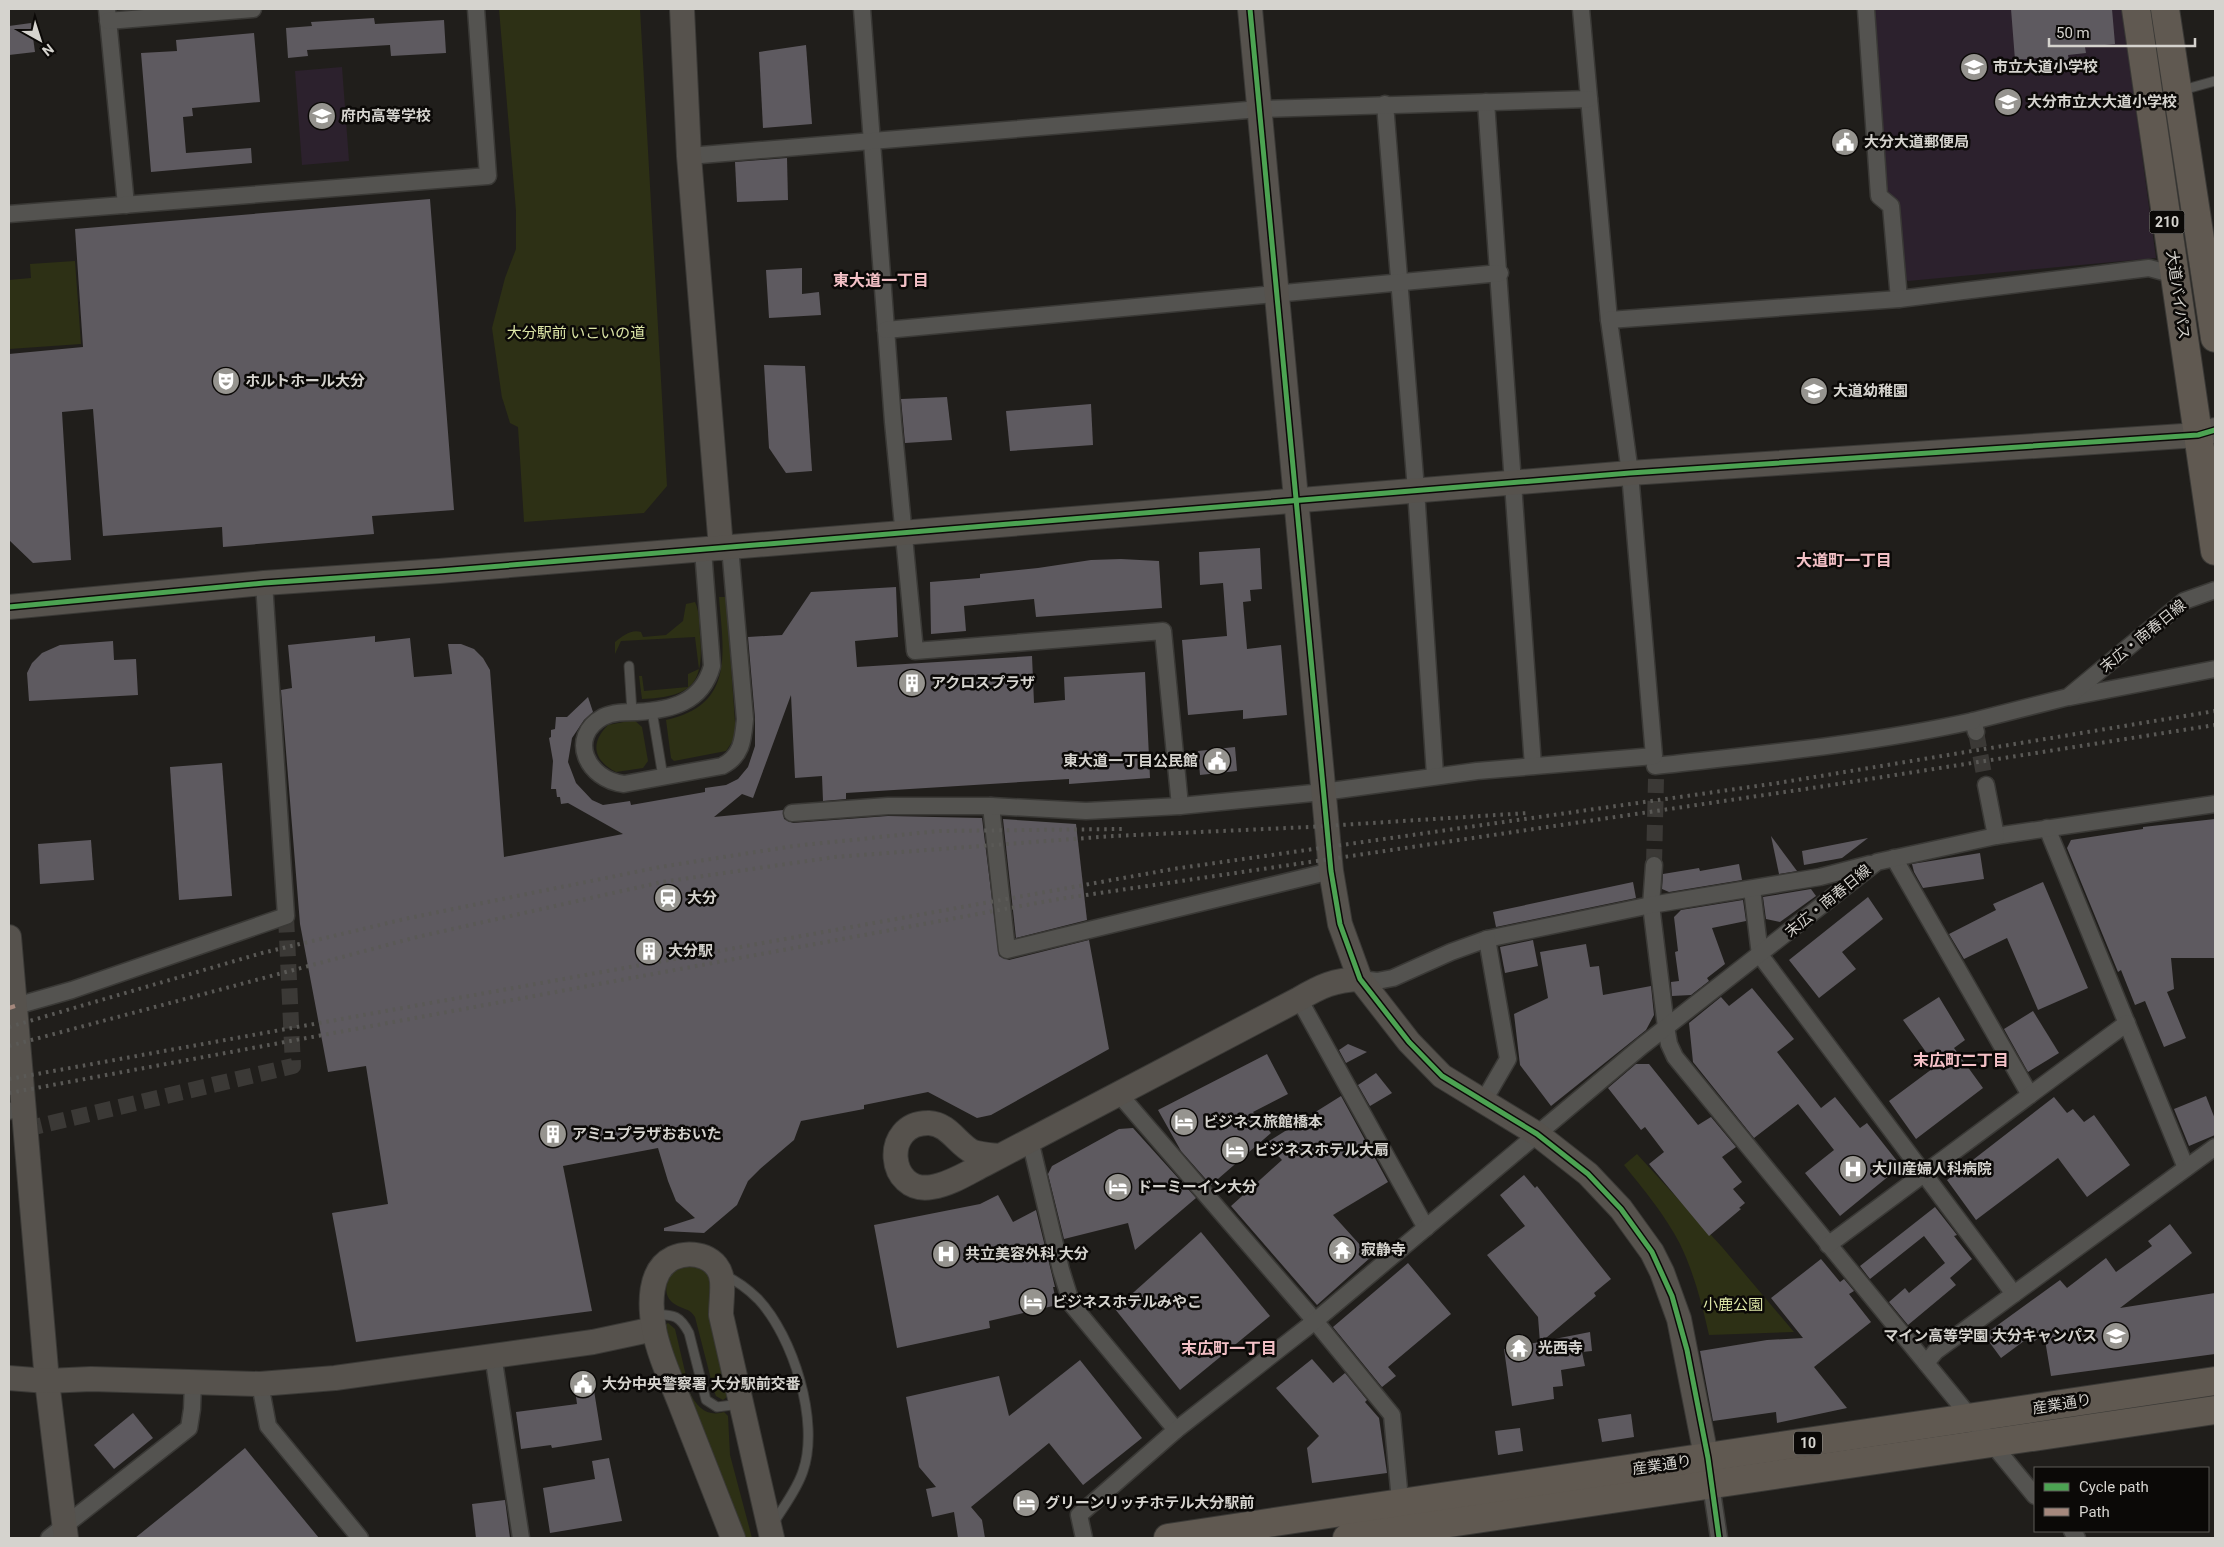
<svg xmlns="http://www.w3.org/2000/svg" width="2224" height="1547" font-family="Roboto,'Noto Sans JP',sans-serif">
<style>
.education{fill:#2c212d}
.green{fill:#2d3015}
.building{fill:#5e5a60}
.lines{fill:none;stroke-linecap:round;stroke-linejoin:round}
.street-tunnel{stroke:#3b3936;stroke-width:16;stroke-dasharray:16 8;stroke-linecap:butt}
.lane-casing{stroke:#3a3936;stroke-width:11}
.street-casing{stroke:#3a3936;stroke-width:19}
.secondary-casing{stroke:#3a3936;stroke-width:26}
.highway-casing{stroke:#3a3936;stroke-width:30}
.lane{stroke:#545350;stroke-width:9}
.street{stroke:#545350;stroke-width:16}
.secondary{stroke:#56524d;stroke-width:24}
.highway{stroke:#605951;stroke-width:28}
.rail{stroke:#5a5956;stroke-width:4;stroke-dasharray:2.5 5;stroke-linecap:butt}
.quiet{stroke:#a5887d;stroke-width:4;stroke-dasharray:8 4;stroke-linecap:butt}
.cycleway-casing{stroke:#0b0907;stroke-width:8}
.cycleway{stroke:#4ca352;stroke-width:5}
.labels{text-anchor:middle;stroke-width:5;stroke-linejoin:round;paint-order:stroke}
.shield{fill:#0b0907;stroke:#989692;stroke-width:1}
.shield-label{font-size:14px;font-weight:bold;fill:#d5d3ce}
.poi-label{font-size:15px;font-weight:bold;fill:#d5d3ce;stroke:#0b0907;text-anchor:start}
.street-label{font-size:15px;fill:#d5d3ce;stroke:#0b0907}
.park-label{font-size:15px;fill:#dce5a6;stroke:#0b0907}
.neighbourhood-label{font-size:16px;font-weight:bold;fill:#f4c1c7;stroke:#0b0907}
</style>
<rect width="100%" height="100%" fill="#201e1b"/>
<g class="education">
<polygon points="1874,9 2122,9 2156,258 1908,281 1904,277 1888,196"/>
<polygon points="342,67 349,161 302,165 295,71"/>
</g>
<g class="green">
<polygon points="499,9 640,9 667,486 644,513 524,522 518,427 510,423 502,397 503,405 492,328 505,278 516,249 516,211"/>
<polygon points="75,261 81,344 9,349 9,280 31,278 30,264"/>
<path d="M719 597H726L736 736 726 751 674 761 671 758 666 720C736 705 723 651 719 597Z"/>
<path d="M695 602C700 612 699 626 700 636 705 686 689 697 642 699L639 676H642L644 691 688 687V674L699 669 695 637 621 641 615 654V642C623 636 631 629 641 632L643 637 666 635 683 621 686 604Z"/>
<path d="M634 720 642 727 648 761 643 768 616 772C593 760 590 743 608 725Z"/>
<path d="M1637 1154 1722 1247 1794 1332 1709 1335C1702 1304 1694 1273 1680 1244 1665 1215 1644 1190 1624 1165Z"/>
<path d="M698 1264 708 1274 711 1281 728 1396 723 1400 716 1396 714 1391 695 1317C690 1309 686 1310 678 1306 659 1296 667 1280 675 1267Z"/>
<path d="M668 1323 675 1329 690 1393C697 1408 708 1417 724 1412L728 1416 730 1455 752 1538H739L670 1354 665 1325Z"/>
</g>
<g class="building">
<polygon points="2011,9 2112,9 2115,44 2085,47 2086,53 2068,55 2069,61 2052,63 2051,57 2015,60"/>
<polygon points="374,18 375,24 444,20 446,53 391,56 390,45 307,50 308,56 288,58 286,28 312,26 311,22"/>
<polygon points="31,23 35,52 9,55 9,26"/>
<polygon points="254,33 260,102 192,108 193,116 183,117 186,153 251,148 252,163 151,172 141,53 177,51 176,40"/>
<polygon points="806,45 812,124 763,128 759,52"/>
<polygon points="787,158 788,200 737,202 735,162"/>
<polygon points="430,199 454,510 372,516 374,534 223,547 222,527 103,536 93,409 62,412 71,560 33,563 9,540 9,354 83,347 75,229"/>
<polygon points="802,268 802,294 819,292 821,315 769,318 766,270"/>
<polygon points="764,365 805,366 812,471 786,473 769,448"/>
<polygon points="947,397 952,440 905,443 901,399"/>
<polygon points="1091,404 1093,445 1010,451 1006,411"/>
<polygon points="1260,548 1262,589 1250,590 1251,601 1243,602 1247,649 1281,645 1287,715 1243,719 1243,710 1188,715 1182,640 1227,636 1223,583 1200,585 1199,552"/>
<polygon points="1121,559 1159,561 1162,608 1036,617 1034,599 964,606 966,631 931,634 930,582 980,578 980,574 1038,568 1091,560"/>
<polygon points="896,587 898,637 855,641 857,667 1032,656 1034,703 1065,700 1064,677 1145,672 1150,778 1069,784 1069,779 846,793 846,799 823,801 822,776 795,778 791,695 753,798 742,794 714,817 783,810 784,819 793,823 888,816 982,818 999,956 1009,960 1089,940 1109,1049 991,1115 977,1118 928,1092 864,1105 864,1109 801,1121 794,1140 760,1169 748,1181 737,1205 704,1233 664,1231 664,1228 695,1218 676,1201 668,1181 658,1148 563,1166 592,1311 356,1342 332,1213 388,1204 366,1066 328,1072 300,924 281,690 292,688 288,645 375,636 375,642 410,638 414,677 452,674 448,644 461,644 474,649 483,658 490,670 504,857 623,834 568,803 561,804 560,797 557,797 556,789 551,789 553,761 549,738 551,737 551,730 555,729 556,717 567,717 588,697 593,712 584,720 572,738 568,762 576,783 592,800 603,805 630,801 631,805 705,792 705,788 726,785 738,779 748,767 755,746 755,718 748,637 782,635 811,592"/>
<polygon points="113,641 114,660 136,659 138,695 29,701 27,673 32,663 42,653 60,645"/>
<polygon points="1235,747 1237,771 1200,775 1198,751"/>
<polygon points="222,763 232,896 179,900 170,767"/>
<polygon points="1003,819 1076,824 1087,920 1016,938"/>
<polygon points="2215,819 2214,958 2171,958 2174,989 2167,992 2186,1038 2164,1047 2145,1001 2135,1005 2121,970 2118,972 2067,848 2071,840 2143,829 2143,827"/>
<polygon points="1771,836 1797,871 1779,874"/>
<polygon points="1868,838 1842,858 1804,865 1802,851"/>
<polygon points="91,840 94,880 40,884 38,844"/>
<polygon points="1980,853 1984,879 1923,888 1914,872 1912,864"/>
<polygon points="1739,864 1742,880 1669,892 1662,889 1663,874 1699,868 1700,871"/>
<polygon points="1633,882 1636,898 1496,927 1493,912"/>
<polygon points="2043,882 2088,988 2038,1010 2007,938 1964,959 1949,934 1996,910 1993,904"/>
<polygon points="1811,889 1816,896 1780,922 1766,919 1763,897"/>
<polygon points="1868,897 1883,919 1842,952 1856,969 1819,998 1789,960"/>
<polygon points="1743,900 1746,921 1712,928 1725,964 1707,978 1709,981 1691,995 1672,996 1671,982 1679,981 1675,952 1678,951 1674,917 1681,910"/>
<polygon points="1533,940 1538,966 1505,973 1500,947"/>
<polygon points="1586,944 1590,967 1599,966 1603,995 1651,986 1654,1015 1646,1030 1551,1106 1520,1065 1514,1014 1548,998 1540,952"/>
<polygon points="1752,988 1794,1039 1777,1052 1821,1108 1835,1097 1860,1128 1867,1123 1901,1166 1840,1216 1805,1173 1834,1150 1798,1104 1754,1138 1693,1062 1689,1023 1721,997 1729,1006"/>
<polygon points="1939,997 1965,1040 1954,1048 1983,1088 1916,1139 1889,1101 1936,1066 1903,1020"/>
<polygon points="2033,1011 2059,1053 2028,1072 2004,1029"/>
<polygon points="1348,1044 1367,1052 1346,1063 1339,1050"/>
<polygon points="1267,1054 1288,1094 1253,1112 1271,1133 1211,1185 1181,1151 1158,1110"/>
<polygon points="1636,1064 1649,1064 1698,1125 1711,1117 1736,1147 1722,1157 1742,1182 1733,1189 1745,1203 1739,1208 1741,1209 1709,1236 1649,1164 1664,1152 1645,1127 1641,1130 1608,1088"/>
<polygon points="1376,1073 1392,1093 1370,1106 1358,1085"/>
<polygon points="1341,1096 1388,1182 1333,1215 1371,1257 1317,1305 1231,1206 1282,1160 1266,1143"/>
<polygon points="2206,1096 2215,1119 2215,1135 2189,1146 2174,1109"/>
<polygon points="2054,1097 2067,1113 2073,1109 2084,1122 2094,1115 2130,1165 2087,1197 2058,1158 1976,1220 1947,1180"/>
<polygon points="1133,1128 1196,1198 1135,1250 1128,1223 1064,1239 1048,1174 1052,1166 1119,1129"/>
<polygon points="1524,1175 1535,1188 1537,1186 1611,1279 1594,1293 1596,1296 1540,1343 1538,1317 1487,1255 1525,1226 1500,1195"/>
<polygon points="998,1195 1013,1222 1036,1210 1055,1287 1053,1287 1057,1305 989,1321 990,1328 897,1348 874,1225 980,1204"/>
<polygon points="1935,1207 1957,1235 1954,1236 1972,1259 1950,1278 1956,1285 1908,1325 1889,1302 1905,1288 1909,1293 1945,1263 1924,1236 1870,1279 1860,1266"/>
<polygon points="2170,1224 2192,1253 2120,1308 2215,1293 2215,1354 2051,1376 2044,1334 2032,1343 2028,1338 2001,1358 1984,1335 2060,1280 2067,1288 2106,1258 2116,1272 2152,1246 2148,1241"/>
<polygon points="1201,1232 1270,1316 1180,1390 1115,1309"/>
<polygon points="1821,1259 1840,1282 1844,1279 1854,1291 1849,1294 1871,1322 1814,1367 1847,1408 1777,1423 1776,1412 1713,1421 1700,1351 1767,1340 1803,1338 1771,1298"/>
<polygon points="1408,1263 1451,1314 1388,1367 1396,1376 1382,1387 1333,1327"/>
<polygon points="1590,1332 1592,1351 1582,1352 1585,1366 1561,1370 1563,1386 1553,1387 1554,1399 1512,1406 1504,1349"/>
<polygon points="1312,1359 1333,1383 1345,1373 1367,1400 1365,1402 1379,1418 1387,1473 1312,1483 1307,1448 1319,1436 1276,1388"/>
<polygon points="1080,1360 1142,1438 1083,1485 1049,1443 971,1507 982,1520 985,1538 958,1538 954,1512 932,1517 926,1489 936,1487 919,1467 906,1397 999,1376 1009,1416"/>
<polygon points="591,1372 602,1440 552,1448 551,1445 521,1449 516,1412 577,1404 573,1375"/>
<polygon points="133,1413 153,1438 114,1469 94,1445"/>
<polygon points="1631,1414 1634,1437 1602,1442 1598,1419"/>
<polygon points="1520,1428 1523,1451 1498,1455 1495,1431"/>
<polygon points="245,1448 319,1538 135,1538 197,1488"/>
<polygon points="609,1458 622,1521 550,1533 543,1488 595,1479 592,1461"/>
<polygon points="505,1500 510,1538 476,1538 472,1504"/>
</g>
<g class="lines">
<g class="street-tunnel">
<polyline points="1976,732 1986,785"/>
<polyline points="1654,865 1656,779"/>
<polyline points="26,1129 293,1066 286,916"/>
</g>
<g class="lane-casing">
<g id="lane">
<polyline points="2179,91 2215,81"/>
<polyline points="629,666 632,712"/>
<polyline points="652,711 663,777"/>
<path d="M724 1275C737 1281 748 1289 758 1299 793 1336 820 1422 803 1471 797 1490 783 1507 773 1524"/>
<path d="M653 1314C673 1315 679 1314 689 1333L706 1400 717 1407 740 1404"/>
</g>
</g>
<g class="street-casing">
<g id="street">
<polyline points="107,9 126,205"/>
<polyline points="862,9 893,422 915,651 1163,631 1180,806"/>
<polyline points="1581,9 1609,320"/>
<polyline points="1866,9 1879,196 1891,206 1899,299"/>
<polyline points="108,21 253,9"/>
<polyline points="1486,102 1533,766"/>
<polyline points="1385,104 1416,490 1435,775"/>
<polyline points="689,156 1260,109 1589,99"/>
<polyline points="9,214 488,176 476,9"/>
<polyline points="886,330 1500,273"/>
<path d="M703 550 712 666C702 703 671 710 637 712 625 712 613 712 603 717 567 737 587 780 624 784L722 766C742 756 743 740 745 719L730 547"/>
<polyline points="2070,697 2215,669"/>
<polyline points="1976,732 1973,721 2068,697 2184,601 2215,590"/>
<path d="M1655 766C1761 754 1869 744 1973 721"/>
<polyline points="991,806 1007,950 1331,871"/>
<polyline points="792,813 888,806 991,806 1086,811 1180,806 1323,792 1477,771 1654,756 1630,473 1609,320 1899,299 2149,268 2175,275"/>
<polyline points="2047,828 2186,1168"/>
<polyline points="1996,836 2215,804"/>
<polyline points="1894,858 2030,1095"/>
<polyline points="1654,865 1651,905 1666,1027 1669,1044 1675,1057 2035,1496"/>
<polyline points="1752,889 1760,955 2014,1294"/>
<polyline points="1360,979 1377,981 1393,978 1451,952 1487,939 1651,905 1820,877 1870,864"/>
<polyline points="1299,999 1426,1228"/>
<polyline points="9,1008 72,990 286,916 264,583"/>
<polyline points="1119,1094 1315,1321 1392,1415 1401,1511"/>
<polyline points="1483,1102 1508,1059 1487,939"/>
<polyline points="9,1111 24,1108"/>
<polyline points="1030,1140 1061,1270 1072,1305 1176,1430"/>
<polyline points="1828,1245 2127,1023"/>
<polyline points="493,1355 521,1538"/>
<polyline points="1926,1363 1936,1351 2215,1147"/>
<polyline points="260,1384 268,1426 360,1538"/>
<polyline points="1711,1485 1719,1538"/>
<polyline points="2072,1531 2077,1538"/>
<polyline points="49,1538 189,1428 192,1409 193,1382"/>
<polyline points="1084,1538 1079,1515 1176,1430 1315,1321 1642,1046 1877,862 1996,836 1986,785"/>
</g>
</g>
<g class="secondary-casing">
<g id="secondary">
<polyline points="682,9 689,156 721,548"/>
<polyline points="1250,9 1331,871 1340,924 1360,979 1409,1042 1442,1076 1537,1134 1588,1174 1621,1209 1652,1252 1662,1272 1679,1319 1710,1476"/>
<polyline points="9,607 264,583 439,571 1630,473 2198,435 2215,430"/>
<polyline points="9,937 47,1381 66,1538"/>
<path d="M1000 1156C991 1155 982 1155 973 1152 957 1144 949 1124 929 1123 881 1122 887 1195 932 1187 951 1184 969 1172 985 1164L1299 999C1321 986 1334 980 1360 979"/>
<polyline points="9,1378 47,1381 91,1379 260,1384 335,1378 593,1342 654,1329"/>
<path d="M733 1538C716 1495 699 1451 682 1408 672 1382 659 1356 654 1329 650 1306 648 1270 673 1258 693 1249 720 1257 722 1281 723 1292 721 1304 721 1315L772 1538"/>
</g>
</g>
<g class="highway-casing">
<g id="highway">
<polyline points="2136,9 2215,551"/>
<polyline points="2165,9 2215,338"/>
<polyline points="1168,1538 2215,1381"/>
<polyline points="1347,1538 2215,1410"/>
</g>
</g>
<use href="#lane" class="lane"/>
<use href="#street" class="street"/>
<use href="#secondary" class="secondary"/>
<use href="#highway" class="highway"/>
<g class="rail">
<polyline points="9,1027 262,953 409,918 660,867 794,846 938,831 1122,829"/>
<polyline points="9,1046 417,937 662,882 835,857 1113,836 1309,827 1528,813"/>
<polyline points="9,1079 1173,869 1778,783 2215,711"/>
<polyline points="9,1093 1059,899 1812,788 2215,725"/>
</g>
<polyline class="quiet" points="9,1008 15,1006"/>
<g class="cycleway-casing">
<g id="cycleway">
<polyline points="1250,9 1331,871 1340,924 1360,979 1409,1042 1442,1076 1537,1134 1588,1174 1621,1209 1652,1252 1672,1296 1687,1350 1708,1458 1719,1538"/>
<polyline points="9,607 264,583 439,571 1630,473 2198,435 2215,430"/>
</g>
</g>
<use href="#cycleway" class="cycleway"/>
</g>
<defs>
<g id="school-disc" transform="scale(1.4375)"><circle r="9.5" fill="#96948f" stroke="#0b0907"/><path d="M0-5L7-2L0 1L-7-2ZM-4 1L0 2.5L4 1V4Q0 6-4 4Z" fill="#fff"/></g>
<g id="civic-disc" transform="scale(1.4375)"><circle r="9.5" fill="#96948f" stroke="#0b0907"/><path d="M-.6-6.5H3V-4.5H.6V-3L4-1V1h2V6H-6V1h2V-1L-.6-3ZM-1.2 2.5V6h2.4V2.5Z" fill="#fff"/></g>
<g id="theatre-disc" transform="scale(1.4375)"><circle r="9.5" fill="#96948f" stroke="#0b0907"/><path d="M-5-5.5Q0-4 5-5.5V0Q5 5 0 6Q-5 5-5 0ZM-3.3-2.5H-1v1.5H-3.3ZM1-2.5H3.3v1.5H1ZM-2.8 1Q0 5.5 2.8 1Z" fill="#fff"/></g>
<g id="building-disc" transform="scale(1.4375)"><circle r="9.5" fill="#96948f" stroke="#0b0907"/><path d="M-4-6H4V6H1V3H-1V6H-4ZM-2.5-4.3h1.7v1.8h-1.7ZM.8-4.3h1.7v1.8H.8ZM-2.5-1h1.7V.8h-1.7ZM.8-1h1.7V.8H.8Z" fill="#fff"/></g>
<g id="station-disc" transform="scale(1.4375)"><circle r="9.5" fill="#96948f" stroke="#0b0907"/><path d="M-3-6H3Q5-6 5-4V2Q5 4 3 4L4.5 6H3L1.5 4h-3L-3 6H-4.5L-3 4Q-5 4-5 2V-4Q-5-6-3-6ZM-3.5-4v3h7v-3ZM-3.5 1v1.5H-2V1ZM2 1v1.5H3.5V1Z" fill="#fff"/></g>
<g id="hotel-disc" transform="scale(1.4375)"><circle r="9.5" fill="#96948f" stroke="#0b0907"/><path d="M-6-4.5h1.5V1H6V5H4.5V3h-9V5H-6ZM-4 0a1.8 1.8 0 1 1 3.6 0ZM.5 0V-2.5h3Q6-2.5 6 0Z" fill="#fff"/></g>
<g id="hospital-disc" transform="scale(1.4375)"><circle r="9.5" fill="#96948f" stroke="#0b0907"/><path d="M-5-5h3v3.5h4V-5h3V5h-3V1.5h-4V5h-3Z" fill="#fff"/></g>
<g id="temple-disc" transform="scale(1.4375)"><circle r="9.5" fill="#96948f" stroke="#0b0907"/><path d="M0-6L5-2H3V0L6.5 2.5H4V6H1.5V3h-3V6H-4V2.5H-6.5L-3 0V-2H-5Z" fill="#fff"/></g>
</defs>
<g fill-rule="evenodd">
<use href="#school-disc" x="1974" y="67"/>
<use href="#school-disc" x="2008" y="102"/>
<use href="#school-disc" x="322" y="116"/>
<use href="#civic-disc" x="1845" y="142"/>
<use href="#theatre-disc" x="226" y="381"/>
<use href="#school-disc" x="1814" y="391"/>
<use href="#building-disc" x="912" y="683"/>
<use href="#civic-disc" x="1217" y="761"/>
<use href="#station-disc" x="668" y="898"/>
<use href="#building-disc" x="649" y="951"/>
<use href="#hotel-disc" x="1184" y="1122"/>
<use href="#building-disc" x="553" y="1134"/>
<use href="#hotel-disc" x="1235" y="1150"/>
<use href="#hospital-disc" x="1853" y="1169"/>
<use href="#hotel-disc" x="1118" y="1187"/>
<use href="#temple-disc" x="1342" y="1250"/>
<use href="#hospital-disc" x="946" y="1254"/>
<use href="#hotel-disc" x="1033" y="1302"/>
<use href="#school-disc" x="2116" y="1336"/>
<use href="#temple-disc" x="1519" y="1348"/>
<use href="#civic-disc" x="583" y="1384"/>
<use href="#hotel-disc" x="1026" y="1503"/>
</g>
<g class="labels">
<g class="shield">
<rect x="2149.5" y="210.5" width="35" height="23" rx="4"/>
<rect x="1794" y="1431.5" width="28" height="23" rx="4"/>
</g>
<g class="shield-label">
<text x="2167" y="227">210</text>
<text x="1808" y="1448">10</text>
</g>
<g class="poi-label">
<text x="1993" y="72">市立大道小学校</text>
<text x="2027" y="107">大分市立大大道小学校</text>
<text x="341" y="121">府内高等学校</text>
<text x="1864" y="147">大分大道郵便局</text>
<text x="245" y="386">ホルトホール大分</text>
<text x="1833" y="396">大道幼稚園</text>
<text x="931" y="688">アクロスプラザ</text>
<text x="1198" y="766" text-anchor="end">東大道一丁目公民館</text>
<text x="687" y="903">大分</text>
<text x="668" y="956">大分駅</text>
<text x="1203" y="1127">ビジネス旅館橋本</text>
<text x="572" y="1139">アミュプラザおおいた</text>
<text x="1254" y="1155">ビジネスホテル大扇</text>
<text x="1872" y="1174">大川産婦人科病院</text>
<text x="1137" y="1192">ドーミーイン大分</text>
<text x="1361" y="1255">寂静寺</text>
<text x="965" y="1259">共立美容外科 大分</text>
<text x="1052" y="1307">ビジネスホテルみやこ</text>
<text x="2097" y="1341" text-anchor="end">マイン高等学園 大分キャンパス</text>
<text x="1538" y="1353">光西寺</text>
<text x="602" y="1389">大分中央警察署 大分駅前交番</text>
<text x="1045" y="1508">グリーンリッチホテル大分駅前</text>
</g>
<g class="street-label">
<text transform="translate(2178 295) rotate(82)" y="5">大道バイパス</text>
<text transform="translate(2143 636) rotate(-39)" y="5">末広・南春日線</text>
<text transform="translate(1828 901) rotate(-39)" y="5">末広・南春日線</text>
<text transform="translate(2062 1404) rotate(-9)" y="5">産業通り</text>
<text transform="translate(1662 1465) rotate(-8)" y="5">産業通り</text>
</g>
<g class="park-label">
<text x="576" y="338">大分駅前 いこいの道</text>
<text x="1733" y="1310">小鹿公園</text>
</g>
<g class="neighbourhood-label">
<text x="881" y="286">東大道一丁目</text>
<text x="1844" y="566">大道町一丁目</text>
<text x="1961" y="1066">末広町二丁目</text>
<text x="1229" y="1354">末広町一丁目</text>
</g>
</g>
<rect width="2224" height="1547" fill="none" stroke="#d5d3ce" stroke-width="20"/>
<rect x="2034" y="1467" width="175" height="65" fill="#0b0907" stroke="#5c5a57"/>
<rect x="2044" y="1483" width="25" height="8" fill="#4ca352" stroke="#5c5a57"/>
<text x="2079" y="1492" font-size="15" fill="#d5d3ce">Cycle path</text>
<rect x="2044" y="1508" width="25" height="8" fill="#a5887d" stroke="#5c5a57"/>
<text x="2079" y="1517" font-size="15" fill="#d5d3ce">Path</text>
<g transform="translate(40 40) rotate(141)" stroke="#0b0907" stroke-width="4" paint-order="stroke">
<path d="M0-4L9 19L0 12L-9 19Z" fill="#d5d3ce"/>
<text y="-8" font-size="14" font-weight="bold" text-anchor="middle" fill="#d5d3ce">N</text>
</g>
<path d="M2049 38v8h146v-8" fill="none" stroke="#d5d3ce" stroke-width="2.5"/>
<text x="2056" y="38" font-size="15" fill="#d5d3ce" stroke="#0b0907" stroke-width="4" paint-order="stroke">50 m</text>
</svg>
